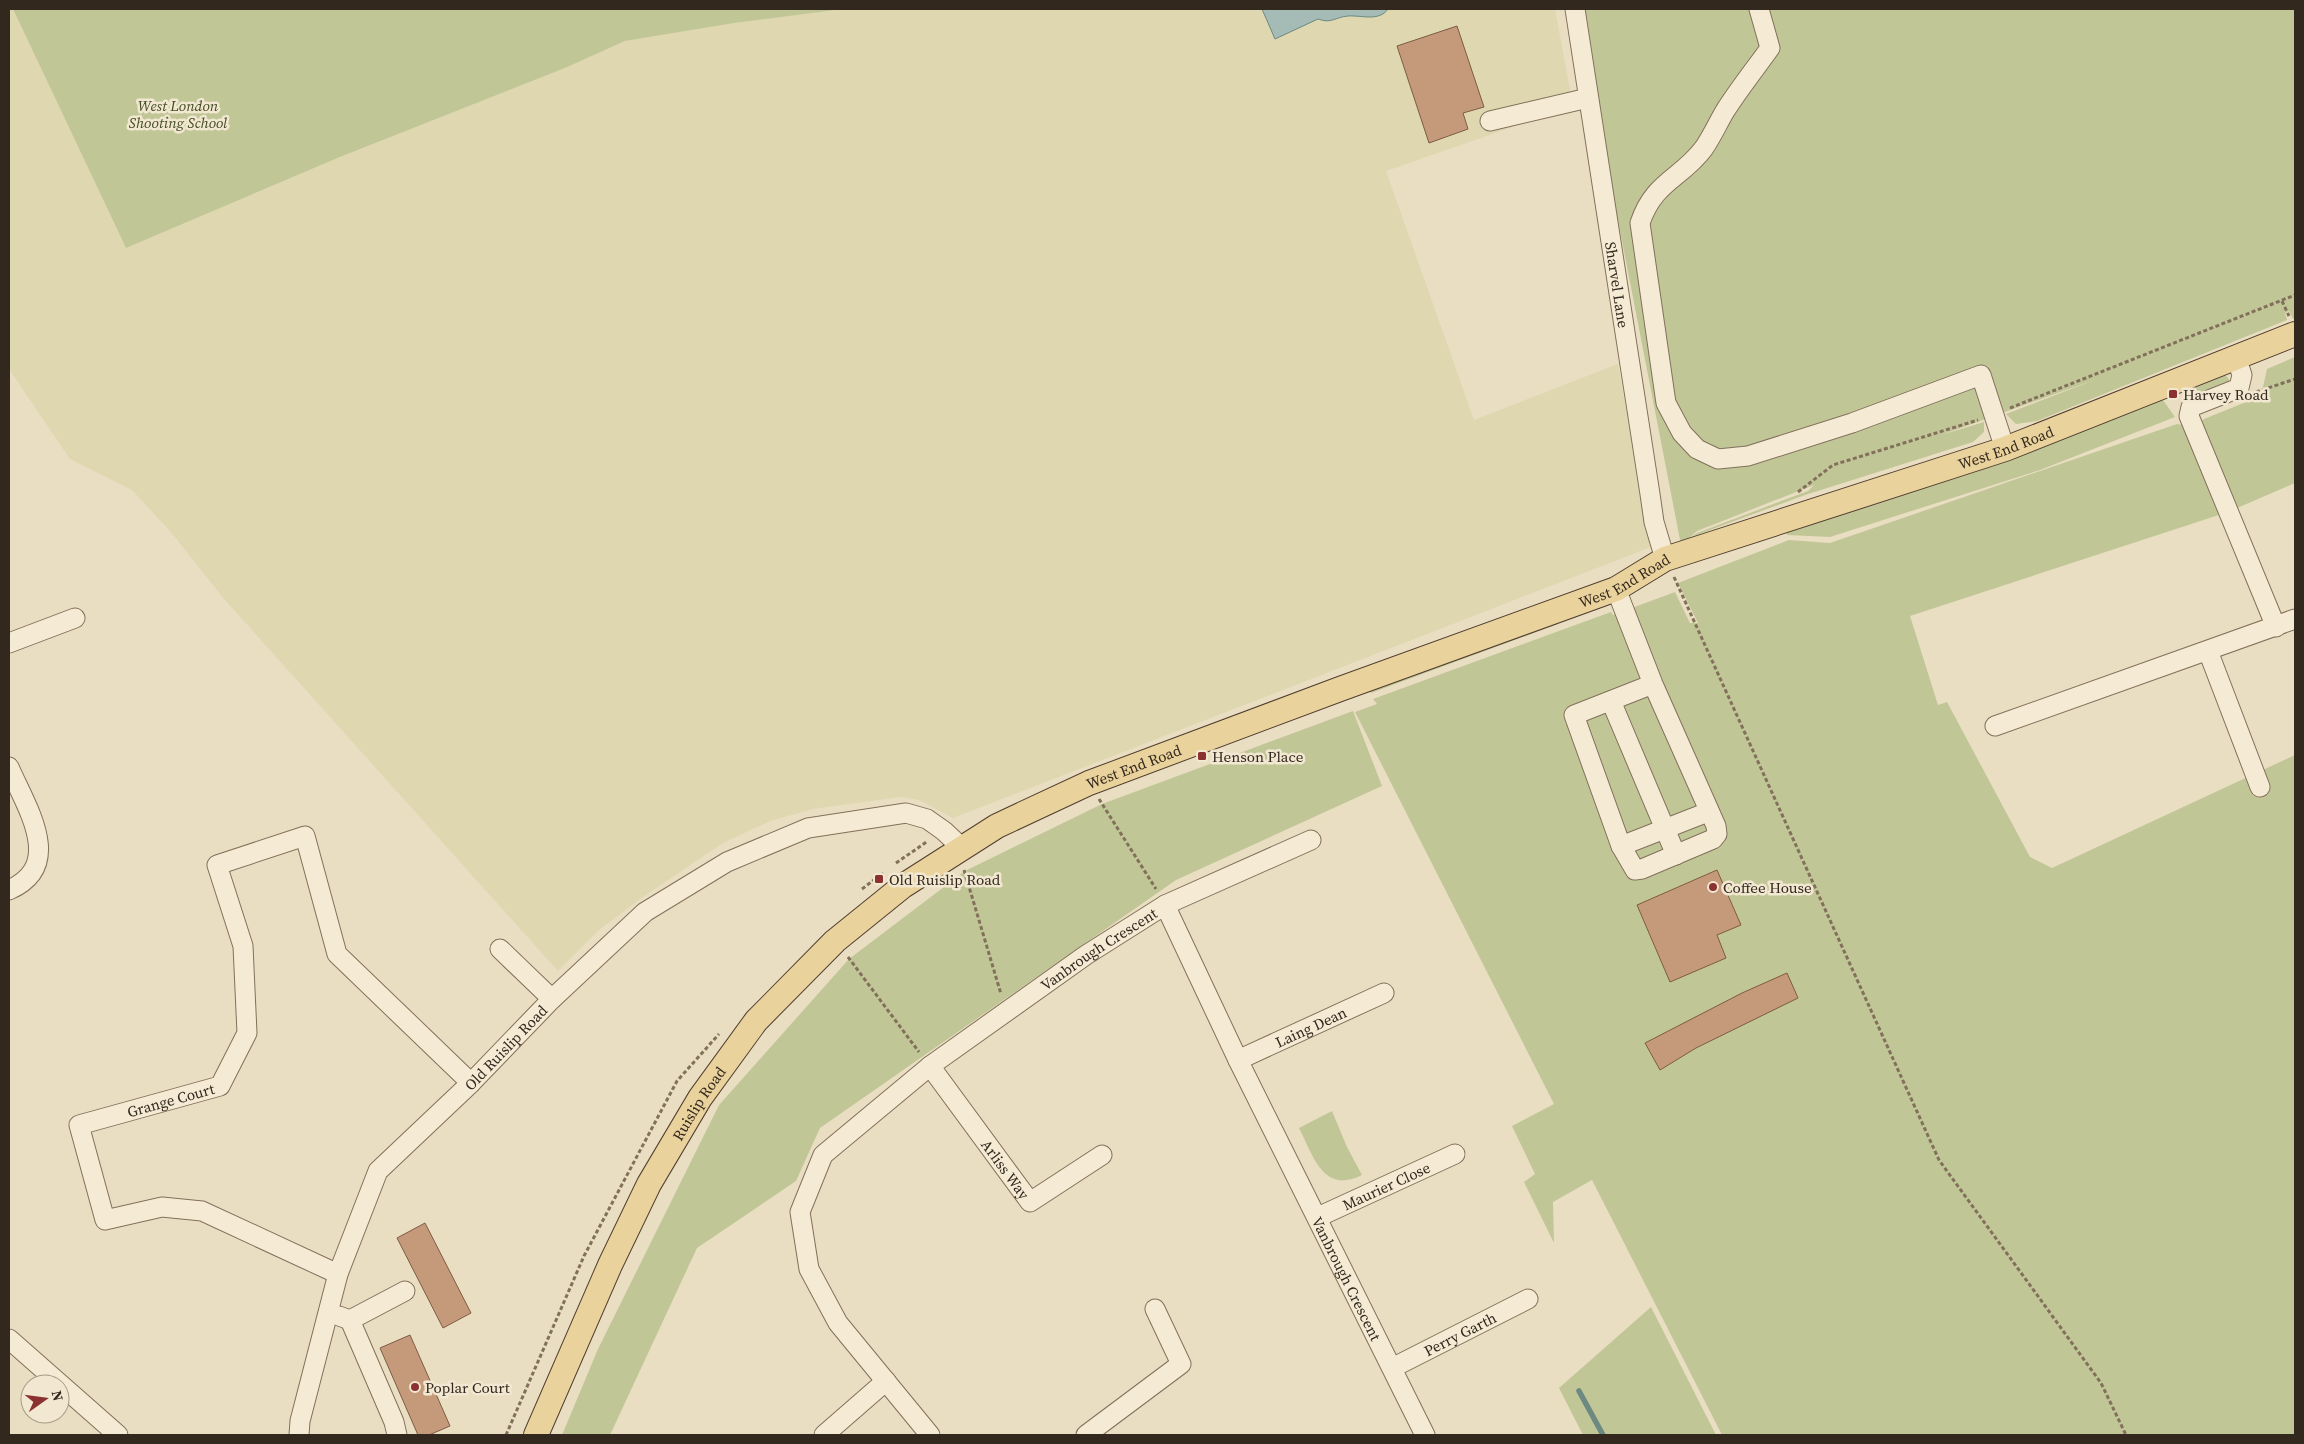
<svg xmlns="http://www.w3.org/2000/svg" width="2304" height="1444" font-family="'Source Serif 4',serif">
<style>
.farmland{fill:#ded7b0}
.green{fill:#c1c697}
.water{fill:#a4bcb5;stroke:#6c8982}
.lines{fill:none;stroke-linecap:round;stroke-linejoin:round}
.stream{stroke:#6c8982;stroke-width:5.5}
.building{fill:#c49a7b;stroke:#7e5b43}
.minor-casing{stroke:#82705b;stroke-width:21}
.major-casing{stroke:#503e2f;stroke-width:26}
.path{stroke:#82705b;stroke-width:3;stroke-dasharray:4 2.5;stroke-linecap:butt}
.minor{stroke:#f5ebd4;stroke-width:19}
.major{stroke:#ead29d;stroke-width:24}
.poi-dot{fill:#8b3131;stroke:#f2e8d1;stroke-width:2}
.labels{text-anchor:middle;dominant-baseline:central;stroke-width:5;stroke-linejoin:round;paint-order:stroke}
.park-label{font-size:15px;font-style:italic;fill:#434d26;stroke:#f2e8d1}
.street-label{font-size:15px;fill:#33281e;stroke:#f2e8d1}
.poi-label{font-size:15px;fill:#33281e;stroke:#f2e8d1;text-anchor:start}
</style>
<rect width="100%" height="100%" fill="#e9dec2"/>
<polygon class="farmland" points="9,9 13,9 126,248 340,157 565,68 625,41 734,23 843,9 1555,9 1573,106 1386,171 1474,420 1618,364 1651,547 953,818 919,800 900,797 813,809 770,821 723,843 640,899 599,930 558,971 225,600 170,531 132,490 70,459 9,369"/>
<g class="green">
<polygon points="13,9 843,9 734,23 625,41 565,68 340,157 126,248"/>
<polygon points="1577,9 2295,9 2295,318 2293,319 2289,311 2285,313 2287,320 2037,421 2016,424 2006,414 2097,379 1941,435 1984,422 1984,432 1973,442 1805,495 1691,537 1697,533 1808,491 1814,485 1697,531 1681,545"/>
<polygon points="2295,357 2295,483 2228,512 1910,616 1938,705 1947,702 2030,857 2052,868 2295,755 2295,1435 1722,1435 1592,1180 1553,1202 1554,1243 1524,1182 1535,1174 1512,1126 1554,1104 1355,712 1377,704 1373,699 1611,612 1613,615 1675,592 1690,623 1698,623 1678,583 1789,540 1830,543 2177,424 2195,427 2204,419 2261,396 2267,369"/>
<polygon points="2225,375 2229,379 2229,386 2196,399 2191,388"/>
<polygon points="2163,400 2175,417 2040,470 1830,537 1787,535 1786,531 2023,454"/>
<polygon points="1556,617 1558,624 1371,693 1369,686"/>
<polygon points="1353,711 1382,786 1176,880 820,1128 796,1181 697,1248 610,1435 562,1435 598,1349 719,1105 849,959 965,871 1102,804"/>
<path d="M1332 1111 1347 1147 1362 1175C1323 1195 1313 1155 1299 1128Z"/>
<polygon points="1651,1307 1716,1435 1583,1435 1559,1388"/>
</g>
<path class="water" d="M1262 9H1388C1379 22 1361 15 1348 16 1335 17 1332 24 1318 19L1275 39Z"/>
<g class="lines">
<polyline class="stream" points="1579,1391 1603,1435"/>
</g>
<g class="building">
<polygon points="1457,26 1484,107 1463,113 1468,129 1429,143 1397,46"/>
<polygon points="1717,870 1741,925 1717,935 1726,958 1670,982 1637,905"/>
<polygon points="1787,973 1798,998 1696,1048 1660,1070 1645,1043 1742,993"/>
<polygon points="425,1223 471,1313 443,1328 397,1238"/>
<polygon points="410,1335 450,1426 429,1435 418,1435 380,1348"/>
</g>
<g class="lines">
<g class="minor-casing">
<g id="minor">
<path id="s1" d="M1575 9 1650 494 1654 522 1665 559"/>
<path d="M1759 9 1770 48C1755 69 1739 89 1725 111 1718 123 1712 136 1704 148 1681 179 1654 181 1640 223L1666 403 1682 433 1697 449 1718 459 1748 456 1852 423 1981 375 2005 449"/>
<polyline points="1490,121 1588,98"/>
<polyline points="2236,357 2242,375 2239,388 2191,407 2189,416 2276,627"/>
<polyline points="1616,589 1653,684 1716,826 1717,834 1713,839 1642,869 1635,870 1621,846 1574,715 1653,684"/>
<polyline points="9,643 75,618"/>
<polyline points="2208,651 2260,787"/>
<polyline points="1611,701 1676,855"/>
<polyline points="1995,726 2295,619"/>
<path d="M9 767C26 807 66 865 9 890"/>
<polyline points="1621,846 1708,812"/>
<polyline points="1165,905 1311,840"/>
<polyline points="500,949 552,999"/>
<path id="s2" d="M1238 1060 1384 993"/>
<path id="s3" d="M930 1066 1030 1202 1102 1155"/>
<path id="s4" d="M1318 1217 1455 1154"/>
<path id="s5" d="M338 1274 202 1211 162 1207 105 1220 79 1125 220 1086 247 1033 243 946 217 865 305 836 337 954 471 1083"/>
<polyline points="339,1316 350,1320 405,1291"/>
<polyline points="350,1320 394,1422 397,1435"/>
<polyline points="9,1339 118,1435"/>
<path id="s6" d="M1392 1368 1528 1299"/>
<path id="s7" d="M299 1435 300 1421 338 1274 378 1171 471 1083 552 999 645 912 727 862 808 828 906 813 927 819 944 831 961 847"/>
<polyline points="824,1435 886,1381"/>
<path id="s8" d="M930 1435 838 1323 809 1269 800 1212 823 1155 930 1066 1086 955 1165 905 1238 1060 1425 1435"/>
<polyline points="1086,1435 1181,1364 1155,1309"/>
</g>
</g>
<g class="major-casing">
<g id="major">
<path id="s9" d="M536 1435 610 1265 649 1184 700 1098 756 1021 835 941 903 886 997 826 1089 783 1340 689 1616 589 1665 559 2005 449 2295 334"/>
</g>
</g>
<g class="path">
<polyline points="2282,301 2289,316"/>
<polyline points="2256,392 2295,379"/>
<polyline points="2010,408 2295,295"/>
<polyline points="1798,492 1833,465 1978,420"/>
<polyline points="1674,577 1939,1160 2101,1383 2126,1435"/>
<polyline points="1099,799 1156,889"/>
<polyline points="896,863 928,841"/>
<polyline points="964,870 1001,994"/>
<polyline points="862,889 883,873"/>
<polyline points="848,957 919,1052"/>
<polyline points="506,1435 584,1256 677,1081 719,1034"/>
</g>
<use href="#minor" class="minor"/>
<use href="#major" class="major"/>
</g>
<g class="poi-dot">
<rect x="2168" y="389" width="10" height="10" rx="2.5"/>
<rect x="1197" y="751" width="10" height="10" rx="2.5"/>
<rect x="874" y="874" width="10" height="10" rx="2.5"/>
<circle cx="1713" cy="887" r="5"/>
<circle cx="415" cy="1387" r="5"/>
</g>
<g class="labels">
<g class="park-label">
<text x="178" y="105">West London<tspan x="178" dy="17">Shooting School</tspan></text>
</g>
<g class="street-label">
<text stroke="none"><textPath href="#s1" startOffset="279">Sharvel Lane</textPath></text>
<text stroke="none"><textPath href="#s9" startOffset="1861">West End Road</textPath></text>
<text stroke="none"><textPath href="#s9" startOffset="1456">West End Road</textPath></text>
<text stroke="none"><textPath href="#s9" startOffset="931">West End Road</textPath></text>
<text stroke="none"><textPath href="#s8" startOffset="670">Vanbrough Crescent</textPath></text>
<text stroke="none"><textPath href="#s2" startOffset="80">Laing Dean</textPath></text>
<text stroke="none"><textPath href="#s7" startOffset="454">Old Ruislip Road</textPath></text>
<text stroke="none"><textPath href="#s5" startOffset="442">Grange Court</textPath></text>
<text stroke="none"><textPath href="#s9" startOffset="370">Ruislip Road</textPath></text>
<text stroke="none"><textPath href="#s3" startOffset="128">Arliss Way</textPath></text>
<text stroke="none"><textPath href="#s4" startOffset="75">Maurier Close</textPath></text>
<text stroke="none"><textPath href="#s8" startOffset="1165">Vanbrough Crescent</textPath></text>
<text stroke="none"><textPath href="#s6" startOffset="76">Perry Garth</textPath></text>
</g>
<g class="poi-label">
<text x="2183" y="394">Harvey Road</text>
<text x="1212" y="756">Henson Place</text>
<text x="889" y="879">Old Ruislip Road</text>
<text x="1723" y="887">Coffee House</text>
<text x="425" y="1387">Poplar Court</text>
</g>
</g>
<rect width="2304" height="1444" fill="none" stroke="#33281e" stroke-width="20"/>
<g transform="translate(45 1399) rotate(76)"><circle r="24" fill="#f2e8d1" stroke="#a69b89"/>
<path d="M0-4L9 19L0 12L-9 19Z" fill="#8b3131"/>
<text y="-8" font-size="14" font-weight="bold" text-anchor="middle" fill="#33281e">N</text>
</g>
</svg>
